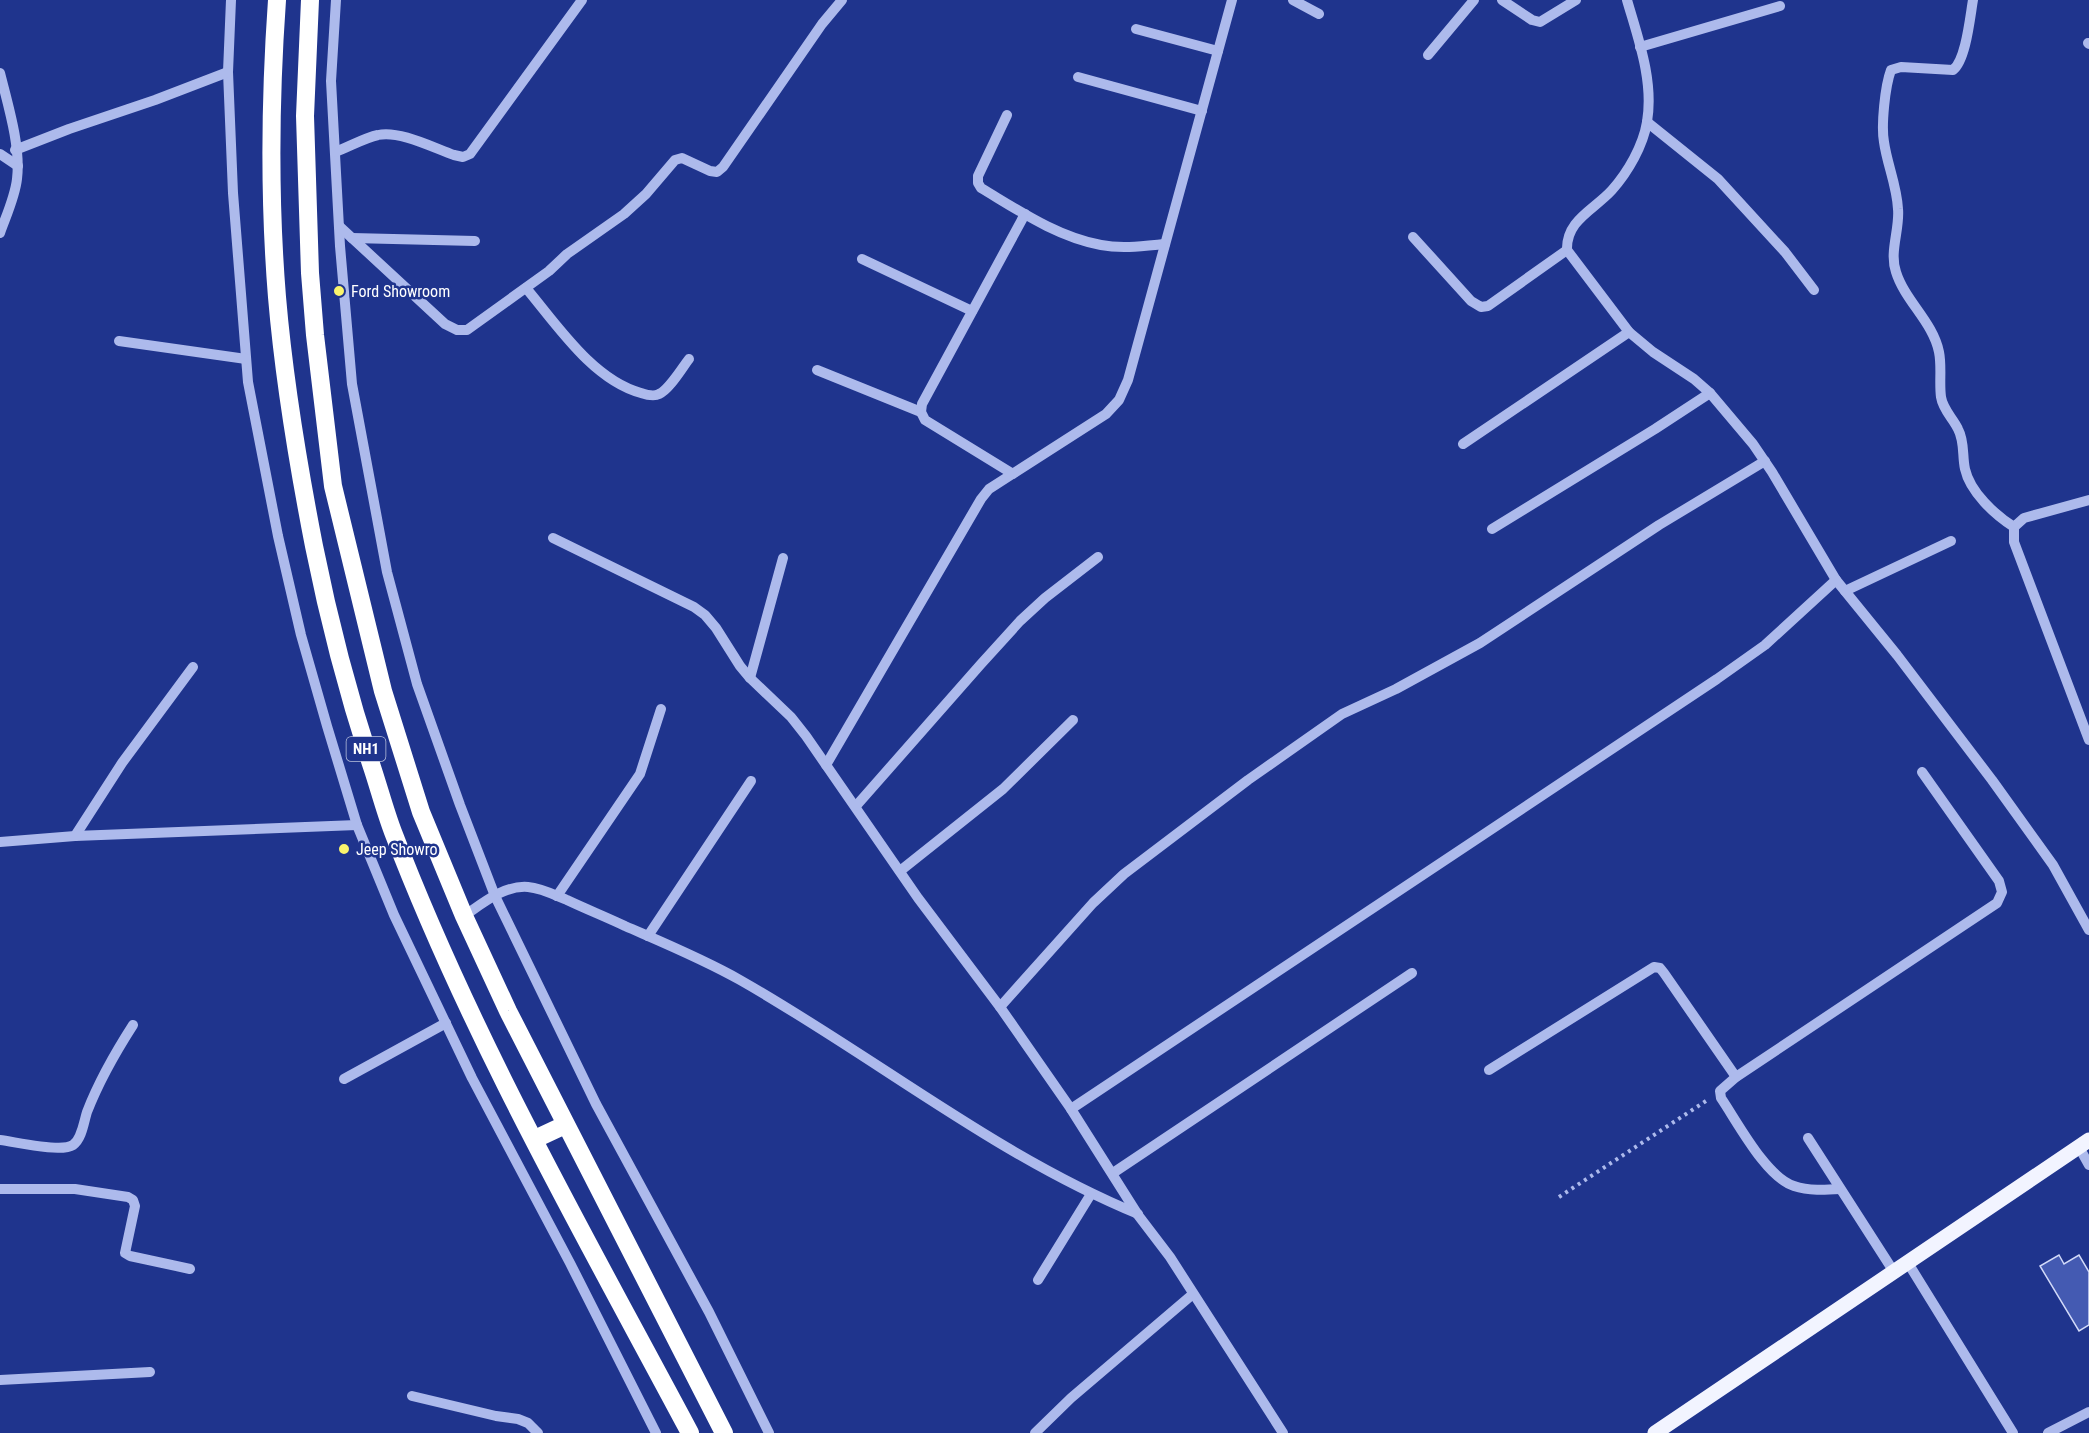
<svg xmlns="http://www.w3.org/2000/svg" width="2089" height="1433" font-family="'Roboto Condensed',sans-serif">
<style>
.building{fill:#445ab2;stroke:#d2daf9;stroke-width:1.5}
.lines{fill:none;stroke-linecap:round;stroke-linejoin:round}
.path{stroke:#adbaec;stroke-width:4;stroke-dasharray:3 4.5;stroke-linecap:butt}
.minor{stroke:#adbaec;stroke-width:10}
.major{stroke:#f2f4ff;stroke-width:15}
.highway{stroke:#fff;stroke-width:18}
.poi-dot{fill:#faf46d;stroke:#1f348d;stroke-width:2}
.labels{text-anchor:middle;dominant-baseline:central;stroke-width:5;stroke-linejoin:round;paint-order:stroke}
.shield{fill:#1f348d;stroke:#bcc2dd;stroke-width:1.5}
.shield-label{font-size:15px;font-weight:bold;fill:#fff}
.poi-label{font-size:16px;fill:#fff;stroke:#1f348d;text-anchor:start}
</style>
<rect width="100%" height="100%" fill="#1f348d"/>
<polygon class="building" points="2059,1255 2064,1264 2079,1255 2089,1272 2089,1325 2079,1331 2040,1266"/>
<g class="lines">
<polyline class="path" points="1559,1197 1709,1099"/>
<g class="minor">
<polyline points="231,0 228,72 233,193 248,382 278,536 301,635 327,726 357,825 394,915 472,1078 570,1263 656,1433"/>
<polyline points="336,0 331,81 340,246 352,384 387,572 417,684 460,805 495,896 596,1104 709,1312 769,1433"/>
<polyline points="1293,0 1319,14"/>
<polyline points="1502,0 1532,20 1540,22 1576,0"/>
<path d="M1627 0C1638 38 1654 81 1647 122 1643 146 1628 172 1612 190 1594 210 1566 220 1567 250L1629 332 1653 352 1694 379 1710 393 1753 444 1772 472 1836 580 1897 655 1992 780 2053 865 2089 930"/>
<path d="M1973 0C1970 17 1966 60 1953 70L1901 67 1891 70C1885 86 1881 126 1884 142 1887 164 1897 186 1898 209 1900 229 1889 252 1896 272 1905 301 1933 322 1939 352 1942 367 1939 382 1941 397 1943 410 1953 418 1958 429 1965 442 1962 456 1965 469 1970 492 1995 515 2014 527"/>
<polyline points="1136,29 1218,51"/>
<polyline points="2088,43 2089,44"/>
<polyline points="1640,47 1780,6"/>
<polyline points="1428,55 1474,0"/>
<path d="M0 73C8 105 21 147 17 179 15 197 6 216 0 233"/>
<polyline points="1078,77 1202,111"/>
<path d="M1007 115 978 176V183L981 188C1018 210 1057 237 1101 245 1122 249 1144 246 1165 244"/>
<polyline points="1647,122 1718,179 1785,252 1814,290"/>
<polyline points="15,150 69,129 155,100 228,72"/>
<path d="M335 152C349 147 364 138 378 135 399 130 434 148 454 155L463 157 470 154 582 0"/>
<polyline points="0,154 18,166"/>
<polyline points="339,226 445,324 457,330 467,330 549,271 567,254 624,214 646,194 675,160 682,158 710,171 717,172 723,167 822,24 842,0"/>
<polyline points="1413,237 1471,301 1481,307 1488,306 1567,250"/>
<polyline points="352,238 475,241"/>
<polyline points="862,259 972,311"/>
<path d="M526 288C557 325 593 380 641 393 647 395 654 397 659 394 669 390 682 368 689 359"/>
<polyline points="119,341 246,359"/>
<polyline points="817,370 921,412"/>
<polyline points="1463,444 1629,332"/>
<polyline points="1013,474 925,420 921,412 922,404 1025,214"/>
<polyline points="2089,500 2024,518 2014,527 2014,542 2089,740"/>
<polyline points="1492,529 1655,429 1710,393"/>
<polyline points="553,538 694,607 705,615 716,628 740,666 750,678 791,717 806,736 918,898 1000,1007 1071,1109 1138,1215 1170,1257 1283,1433"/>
<polyline points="1845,591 1951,541"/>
<polyline points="750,678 783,558"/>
<polyline points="826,765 981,499 989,489 1106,414 1119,400 1128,380 1232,0"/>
<polyline points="856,806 981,664 1020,621 1045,598 1098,557"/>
<polyline points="75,836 122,763 193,667"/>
<polyline points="0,842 75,836 357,825"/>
<polyline points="900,871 1003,789 1073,720"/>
<polyline points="557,896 640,774 661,709"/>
<path d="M464 916C483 903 504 885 528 887 541 888 555 895 567 900 586 909 606 917 625 926 664 943 703 959 740 980 874 1056 995 1155 1138 1214"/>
<polyline points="648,936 751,781"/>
<polyline points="1000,1007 1093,903 1124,874 1248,780 1342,714 1396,689 1480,643 1659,525 1765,461"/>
<polyline points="1489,1070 1654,967 1660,968 1664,973 1736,1077"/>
<polyline points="344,1079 446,1023"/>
<polyline points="1071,1109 1717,679 1765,645 1836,580"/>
<polyline points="1808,1138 1894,1272"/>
<path d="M0 1140C16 1142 61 1153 73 1145 82 1139 84 1121 87 1112 99 1081 115 1053 133 1025"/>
<polyline points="2079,1147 2089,1165"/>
<polyline points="1113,1173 1412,973"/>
<polyline points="0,1189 75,1189 128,1197 133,1200 135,1206 125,1253 130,1256 190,1269"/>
<path d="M1840 1189C1825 1190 1809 1191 1794 1186 1766 1177 1738 1123 1721 1098L1720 1091 1736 1077 1997 903 2002 892 1999 881 1922 772"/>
<polyline points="1908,1263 2013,1433"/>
<polyline points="1038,1280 1091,1194"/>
<polyline points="0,1380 150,1372"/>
<polyline points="412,1396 496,1416 518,1419 528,1423 538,1433"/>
<polyline points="1035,1433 1071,1398 1193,1294"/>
<polyline points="2048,1433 2089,1412"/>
</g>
<polyline class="major" points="1655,1433 2089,1140"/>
<g class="highway">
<path d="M277 0C270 99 269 198 277 297 284 380 298 464 314 546 329 621 348 694 372 767 379 788 385 811 393 832 473 1041 585 1236 690 1433"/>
<polyline points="310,0 305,116 310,273 315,335 333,486 383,691 421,812 464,916 508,1011 724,1433"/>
<polyline points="535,1139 565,1125"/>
</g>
</g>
<g class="poi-dot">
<circle cx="339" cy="291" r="6"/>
<circle cx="344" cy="849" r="6"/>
</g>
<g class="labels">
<rect class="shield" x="346.5" y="737" width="39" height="24" rx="4.5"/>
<g class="shield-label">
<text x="366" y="749">NH1</text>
</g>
<g class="poi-label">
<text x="351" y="291">Ford Showroom</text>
<text x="356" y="849">Jeep Showro</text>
</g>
</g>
</svg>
